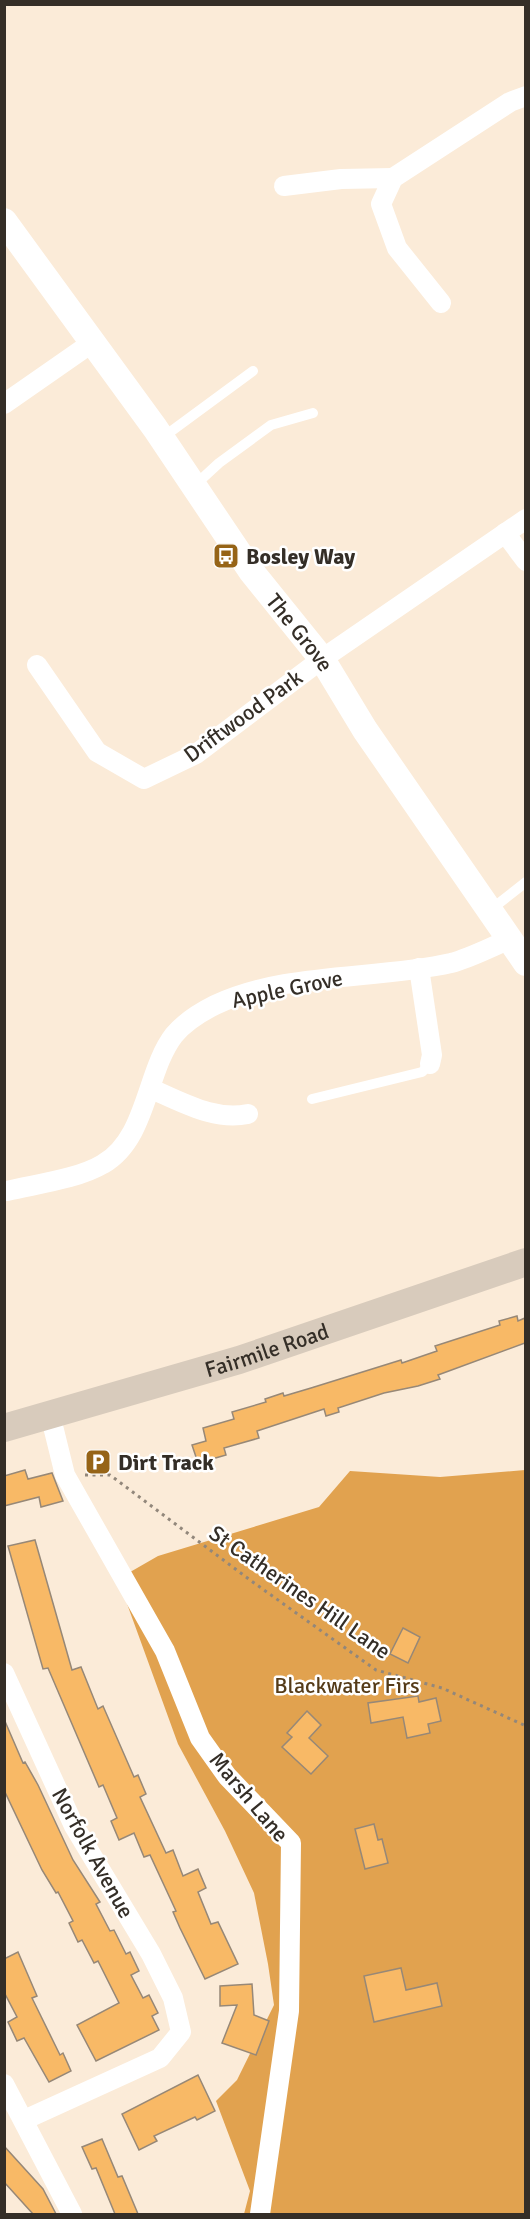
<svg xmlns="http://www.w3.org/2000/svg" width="530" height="2219" font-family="Signika,sans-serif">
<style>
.forest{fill:#e1a24f}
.building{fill:#f8b966;stroke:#978877;stroke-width:1.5}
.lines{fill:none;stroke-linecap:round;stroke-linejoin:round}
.path{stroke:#92877b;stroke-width:3;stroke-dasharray:3 4.5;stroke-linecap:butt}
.service{stroke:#fff;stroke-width:10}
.minor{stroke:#fff;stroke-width:20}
.tertiary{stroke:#fff;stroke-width:26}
.secondary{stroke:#d8cbbc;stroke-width:28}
.labels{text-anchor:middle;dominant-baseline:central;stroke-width:5;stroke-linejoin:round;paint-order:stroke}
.poi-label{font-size:22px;font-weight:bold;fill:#342e27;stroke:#fff;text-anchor:start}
.street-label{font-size:22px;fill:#342e27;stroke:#fff}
.park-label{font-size:22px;fill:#553b18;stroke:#fff}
</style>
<rect width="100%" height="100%" fill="#fbebd8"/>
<polygon class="forest" points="525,1470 525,2214 244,2214 250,2191 216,2101 237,2080 274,2005 268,1964 254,1893 225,1831 178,1744 118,1579 158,1556 319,1507 350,1471 440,1477"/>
<g class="building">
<polygon points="517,1316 518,1321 525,1318 525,1343 438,1375 440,1379 418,1386 384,1393 338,1408 339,1412 326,1416 324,1409 257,1431 259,1438 224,1448 226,1455 198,1463 192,1445 206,1441 203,1428 234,1419 232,1412 266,1402 265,1399 283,1393 284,1396 311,1388 401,1360 402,1363 437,1351 435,1346 500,1325 499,1321"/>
<polygon points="25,1470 28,1479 52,1473 63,1501 41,1507 39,1497 4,1506 4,1476"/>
<polygon points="35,1540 72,1670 81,1667 98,1709 103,1706 134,1777 138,1775 146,1794 140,1797 166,1853 173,1850 183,1876 198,1869 206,1888 198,1892 211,1924 218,1922 238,1964 205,1979 180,1928 173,1912 176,1911 150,1855 144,1857 134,1833 119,1840 111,1821 117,1818 103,1785 99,1787 48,1668 43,1669 8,1546"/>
<polygon points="403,1628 420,1637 408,1663 390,1654"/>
<polygon points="418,1696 419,1702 436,1698 441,1721 428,1724 430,1733 407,1738 403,1717 371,1723 368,1703"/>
<polygon points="307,1711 321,1725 309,1738 328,1756 311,1774 282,1747 292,1737 287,1733"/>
<polygon points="4,1719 23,1763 25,1762 38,1785 73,1860 100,1902 96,1904 110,1931 114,1930 126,1954 130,1952 139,1971 131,1975 143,1998 149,1995 158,2013 152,2016 159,2030 96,2061 77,2025 119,2003 98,1961 94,1963 82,1940 78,1942 69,1923 73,1921 58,1892 56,1893 42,1870 4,1790"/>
<polygon points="374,1824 378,1840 382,1839 388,1863 365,1869 355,1829"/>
<polygon points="18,1952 37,1996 32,1998 60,2055 63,2053 71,2071 49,2082 24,2038 17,2041 8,2022 17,2017 4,1992 4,1959"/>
<polygon points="401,1968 406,1990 437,1983 442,2006 374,2022 364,1976"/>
<polygon points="252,1984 254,2015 269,2021 256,2055 222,2043 237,2005 220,2006 220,1986"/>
<polygon points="198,2075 215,2111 197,2120 195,2117 154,2136 157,2141 139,2150 122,2114"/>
<polygon points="102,2139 118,2177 122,2176 138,2214 115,2214 96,2168 92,2169 82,2147"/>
<polygon points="4,2146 43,2189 56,2214 33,2214 4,2182"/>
</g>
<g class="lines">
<polyline class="path" points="85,1475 110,1475 250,1580 376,1670 442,1688 526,1726"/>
<g class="service">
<polyline points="162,438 253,371"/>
<polyline points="194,486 219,463 271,425 313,413"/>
<polyline points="489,911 526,882"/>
<polyline points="312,1099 422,1072 430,1064"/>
</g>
<g class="minor">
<polyline points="284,186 341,179 393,178"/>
<polyline points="441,303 397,248 381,204 393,178 510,102 526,96"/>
<polyline points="4,404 93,342"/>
<polyline points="505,533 526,561"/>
<polyline points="37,665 97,752 144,779 196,754 322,659 526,519"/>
<polyline points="419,968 432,1055 430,1064"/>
<path d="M151 1089C183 1102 213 1121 248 1114"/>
<path d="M7 1191C36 1184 78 1179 103 1164 147 1139 146 1071 174 1035 184 1023 201 1012 215 1005 284 972 376 980 451 963 470 958 491 947 510 939"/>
<polyline points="50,1414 65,1475 165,1651 200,1738 227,1776 291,1843 289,2011 260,2214"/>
<polyline points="4,1673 74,1826 151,1954 173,1998 181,2032 160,2058 24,2120"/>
<polyline points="4,2084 72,2214"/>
</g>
<path class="tertiary" id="s1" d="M4 221 155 428 251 571 322 659 365 730 526 963"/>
<path class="secondary" id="s2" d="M4 1428 239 1360 526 1262"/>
</g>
<defs>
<g id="bus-square" transform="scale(1.35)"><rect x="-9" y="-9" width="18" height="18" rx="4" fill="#966417" stroke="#fff"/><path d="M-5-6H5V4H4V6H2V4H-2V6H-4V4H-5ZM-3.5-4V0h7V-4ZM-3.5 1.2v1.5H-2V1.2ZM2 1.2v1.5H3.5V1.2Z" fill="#fff"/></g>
<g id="parking-square" transform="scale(1.35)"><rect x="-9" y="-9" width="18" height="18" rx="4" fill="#966417" stroke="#fff"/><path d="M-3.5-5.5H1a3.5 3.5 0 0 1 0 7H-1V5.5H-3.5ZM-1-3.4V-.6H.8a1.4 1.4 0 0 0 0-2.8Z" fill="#fff"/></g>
</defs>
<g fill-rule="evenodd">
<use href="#bus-square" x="226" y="556"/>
<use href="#parking-square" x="98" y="1462"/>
</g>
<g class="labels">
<g class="poi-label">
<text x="246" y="556">Bosley Way</text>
<text x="118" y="1462">Dirt Track</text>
</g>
<g class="street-label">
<text stroke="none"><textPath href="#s1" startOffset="507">The Grove</textPath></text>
<text transform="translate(243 716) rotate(-36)">Driftwood Park</text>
<text transform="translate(287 989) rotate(-12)">Apple Grove</text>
<text stroke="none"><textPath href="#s2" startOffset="274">Fairmile Road</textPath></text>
<text transform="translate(300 1592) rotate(35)">St Catherines Hill Lane</text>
<text transform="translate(249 1797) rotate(50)">Marsh Lane</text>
<text transform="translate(93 1853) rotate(61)">Norfolk Avenue</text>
</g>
<g class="park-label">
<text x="347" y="1685">Blackwater Firs</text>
</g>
</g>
<rect width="530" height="2219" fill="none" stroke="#342e27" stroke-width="12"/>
</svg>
